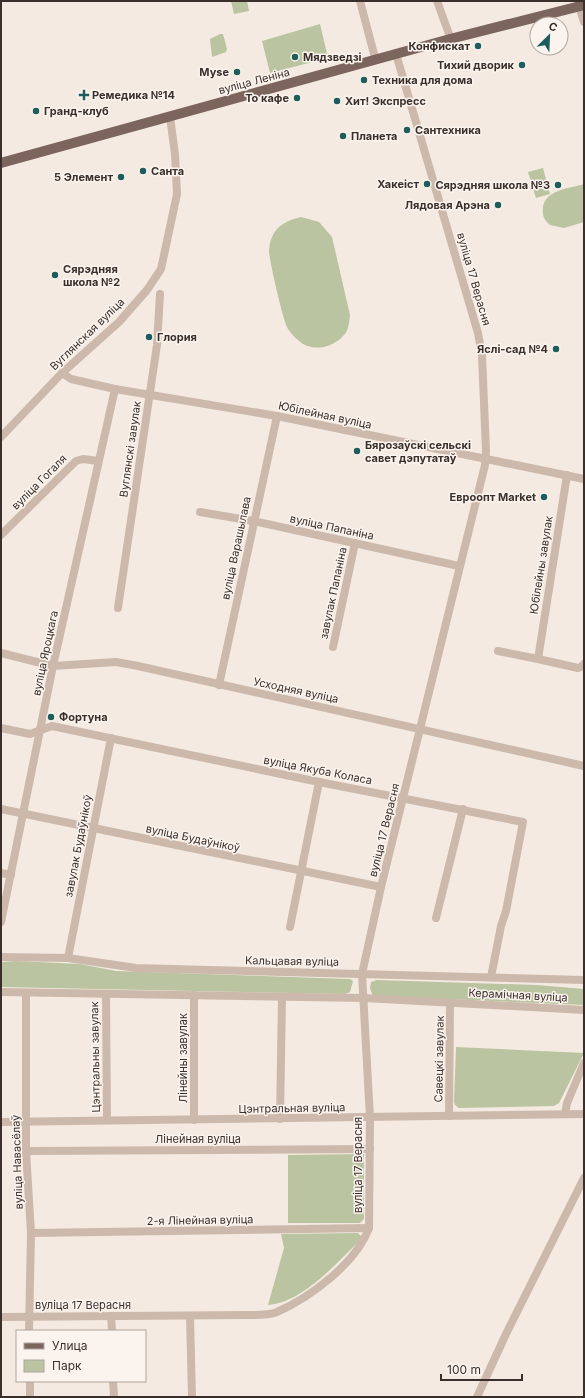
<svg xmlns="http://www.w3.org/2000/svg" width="585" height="1398" font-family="Inter,sans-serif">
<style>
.green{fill:#bac4a0}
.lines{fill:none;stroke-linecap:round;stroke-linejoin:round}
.minor{stroke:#cdb9ac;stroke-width:8}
.major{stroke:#7c655c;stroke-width:10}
.poi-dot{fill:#1f5d5d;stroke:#fbf4ee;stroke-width:1.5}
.labels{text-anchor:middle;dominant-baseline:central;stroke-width:3;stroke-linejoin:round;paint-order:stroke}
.poi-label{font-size:11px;font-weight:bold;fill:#3b2f2b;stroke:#fbf4ee;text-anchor:start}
.street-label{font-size:11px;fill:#3b2f2b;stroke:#fbf4ee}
</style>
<rect width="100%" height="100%" fill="#f4eae1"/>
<g class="green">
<polygon points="231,1 247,1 249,11 234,14"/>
<polygon points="320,24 328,58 270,73 262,41"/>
<polygon points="220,34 223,34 227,49 226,52 212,57 210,39"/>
<polygon points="543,168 550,194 536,198 528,172"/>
<path d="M584 184V222L564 228 550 225C544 220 542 215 543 208 544 190 571 188 584 184Z"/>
<path d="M301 217 319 222 332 237 350 315C349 322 349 330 344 335 333 348 311 353 298 340 294 337 290 332 288 329 283 321 270 263 269 252 269 248 270 241 272 237 277 225 288 220 301 217Z"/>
<polygon points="17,961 80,964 116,971 350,979 353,981 350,992 345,994 1,987 1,962"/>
<polygon points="377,980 537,985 584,989 584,1005 373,996 370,988 371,982"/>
<polygon points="456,1047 584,1053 559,1103 554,1106 459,1108 455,1105 454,1102"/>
<polygon points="364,1154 364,1219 360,1223 288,1223 288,1155"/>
<path d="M358 1233 361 1236 360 1240C338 1262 302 1303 268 1305L284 1248 281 1234Z"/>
</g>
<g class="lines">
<g class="minor">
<polyline points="360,1 374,54"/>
<polyline points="437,1 449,34"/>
<polyline points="579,6 584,22"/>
<polyline points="62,373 71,379 115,389 277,416 584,479"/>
<polyline points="1,437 62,373 119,322 147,290 161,269 177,194 175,154 170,117"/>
<polyline points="200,512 253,521 459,566"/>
<polyline points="1,535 76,461 83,459 98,461"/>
<polyline points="118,608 157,345 160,294"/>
<polyline points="333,647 355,543"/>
<polyline points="498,651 538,659 567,475"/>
<polyline points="1,653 53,666 116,662 138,666 584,766"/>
<polyline points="538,659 578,668 581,667 584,664"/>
<polyline points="219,685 277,416"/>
<polyline points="1,728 30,734 52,726 319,782 523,822 506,911 501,926 491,977"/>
<polyline points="1,809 381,887"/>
<polyline points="1,873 11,875"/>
<polyline points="436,918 463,809"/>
<polyline points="1,922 53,666 115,389"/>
<polyline points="290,927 319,782"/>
<polyline points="1,957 68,958 136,968 584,980"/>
<polyline points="68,958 111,738"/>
<polyline points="1,992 364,998 584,1010"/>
<polyline points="26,993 26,1151 31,1233 29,1331"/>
<polyline points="106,994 107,1120"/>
<polyline points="194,995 194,1120"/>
<polyline points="565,1114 567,1103 584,1063"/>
<polyline points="449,1116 450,1003"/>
<polyline points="280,1119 282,997"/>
<polyline points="1,1122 584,1114"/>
<polyline points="26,1151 370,1149"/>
<polyline points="31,1233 369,1228"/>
<polyline points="111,1316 112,1331"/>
<polyline points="190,1316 192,1397"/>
<path d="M1 1317 244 1315C254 1315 267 1316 277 1312 311 1297 356 1263 369 1228L370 1118 362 974 381 887 485 465 486 451 482 355 478 333 396 54"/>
<polyline points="30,1381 30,1397"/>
<polyline points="113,1381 114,1397"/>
<polyline points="477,1397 506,1334 584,1178"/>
</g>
<polyline class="major" points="1,163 450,39 584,5"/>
</g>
<g class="poi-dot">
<circle cx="478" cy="46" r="4"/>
<circle cx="295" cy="57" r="4"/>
<circle cx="522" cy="65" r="4"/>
<circle cx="237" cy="72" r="4"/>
<circle cx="364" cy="80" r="4"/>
<path d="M82 89h4v4h4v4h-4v4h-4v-4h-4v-4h4z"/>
<circle cx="297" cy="98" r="4"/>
<circle cx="337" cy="101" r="4"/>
<circle cx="36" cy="111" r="4"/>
<circle cx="407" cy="130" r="4"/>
<circle cx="343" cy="136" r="4"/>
<circle cx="143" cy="171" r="4"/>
<circle cx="121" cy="177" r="4"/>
<circle cx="427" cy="184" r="4"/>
<circle cx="558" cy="185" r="4"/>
<circle cx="498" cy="205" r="4"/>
<circle cx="55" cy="275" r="4"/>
<circle cx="149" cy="337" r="4"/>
<circle cx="556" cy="349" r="4"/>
<circle cx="357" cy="451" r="4"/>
<circle cx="544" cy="497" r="4"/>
<circle cx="51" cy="717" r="4"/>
</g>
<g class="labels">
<g class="poi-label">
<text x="470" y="46" text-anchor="end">Конфискат</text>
<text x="303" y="57">Мядзведзі</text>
<text x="514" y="65" text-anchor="end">Тихий дворик</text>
<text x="229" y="72" text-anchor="end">Myse</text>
<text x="372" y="80">Техника для дома</text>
<text x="92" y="95">Ремедика №14</text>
<text x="289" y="98" text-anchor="end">То кафе</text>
<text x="345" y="101">Хит! Экспресс</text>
<text x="44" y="111">Гранд-клуб</text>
<text x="415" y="130">Сантехника</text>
<text x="351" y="136">Планета</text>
<text x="151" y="171">Санта</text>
<text x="113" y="177" text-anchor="end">5 Элемент</text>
<text x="419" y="184" text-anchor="end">Хакеіст</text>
<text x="550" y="185" text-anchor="end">Сярэдняя школа №3</text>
<text x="490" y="205" text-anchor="end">Лядовая Арэна</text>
<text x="63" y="269">Сярэдняя<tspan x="63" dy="13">школа №2</tspan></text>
<text x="157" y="337">Глория</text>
<text x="548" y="349" text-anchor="end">Яслі-сад №4</text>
<text x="365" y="445">Бярозаўскі сельскі<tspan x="365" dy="13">савет дэпутатаў</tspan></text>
<text x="536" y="497" text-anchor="end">Евроопт Market</text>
<text x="59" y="717">Фортуна</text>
</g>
<g class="street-label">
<text transform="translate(254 81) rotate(-15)">вуліца Леніна</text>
<text transform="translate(474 279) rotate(74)">вуліца 17 Верасня</text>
<text transform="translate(87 334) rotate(-44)">Вуглянская вуліца</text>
<text transform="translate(325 415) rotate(12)">Юбілейная вуліца</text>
<text transform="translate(130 449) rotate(-82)">Вуглянскі завулак</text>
<text transform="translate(39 482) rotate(-45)">вуліца Гогаля</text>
<text transform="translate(332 527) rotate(12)">вуліца Папаніна</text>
<text transform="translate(236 548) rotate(-78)">вуліца Варашылава</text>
<text transform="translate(541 565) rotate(-81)">Юбілейны завулак</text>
<text transform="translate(333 593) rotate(-78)">завулак Папаніна</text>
<text transform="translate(45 653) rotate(-78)">вуліца Яроцкага</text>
<text transform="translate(296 690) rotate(12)">Усходняя вуліца</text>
<text transform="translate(318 770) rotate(11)">вуліца Якуба Коласа</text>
<text transform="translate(384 830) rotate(-76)">вуліца 17 Верасня</text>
<text transform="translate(193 838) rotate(12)">вуліца Будаўнікоў</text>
<text transform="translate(78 846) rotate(-79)">завулак Будаўнікоў</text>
<text transform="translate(292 961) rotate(1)">Кальцавая вуліца</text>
<text transform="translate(518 995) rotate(3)">Керамічная вуліца</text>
<text transform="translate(95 1057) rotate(-91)">Цэнтральны завулак</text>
<text transform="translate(183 1058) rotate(-90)">Лінейны завулак</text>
<text transform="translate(439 1059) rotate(-89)">Савецкі завулак</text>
<text transform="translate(292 1108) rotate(-1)">Цэнтральная вуліца</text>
<text x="198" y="1139">Лінейная вуліца</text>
<text transform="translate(17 1162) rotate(-92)">вуліца Навасёлаў</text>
<text transform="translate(358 1165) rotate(-90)">вуліца 17 Верасня</text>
<text transform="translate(200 1220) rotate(-1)">2-я Лінейная вуліца</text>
<text x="83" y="1305">вуліца 17 Верасня</text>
</g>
</g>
<rect width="585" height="1398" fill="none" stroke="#3b2f2b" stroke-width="4"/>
<rect x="16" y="1330" width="130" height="52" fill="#fbf4ee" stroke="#aea5a0"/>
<rect x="24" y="1343" width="20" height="6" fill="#7c655c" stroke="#aea5a0"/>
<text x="52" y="1350" font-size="12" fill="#3b2f2b">Улица</text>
<rect x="24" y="1360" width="20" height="12" fill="#bac4a0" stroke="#aea5a0"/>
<text x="52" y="1370" font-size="12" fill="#3b2f2b">Парк</text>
<g transform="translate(549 36) rotate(24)"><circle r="19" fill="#fbf4ee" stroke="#aea5a0"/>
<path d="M0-3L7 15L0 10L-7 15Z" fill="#1f5d5d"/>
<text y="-6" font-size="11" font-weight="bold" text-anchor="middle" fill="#3b2f2b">С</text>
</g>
<path d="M441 1374v6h81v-6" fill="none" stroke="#3b2f2b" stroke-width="2"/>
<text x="447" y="1374" font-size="12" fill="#3b2f2b" stroke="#fbf4ee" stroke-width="3" paint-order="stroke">100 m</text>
</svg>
